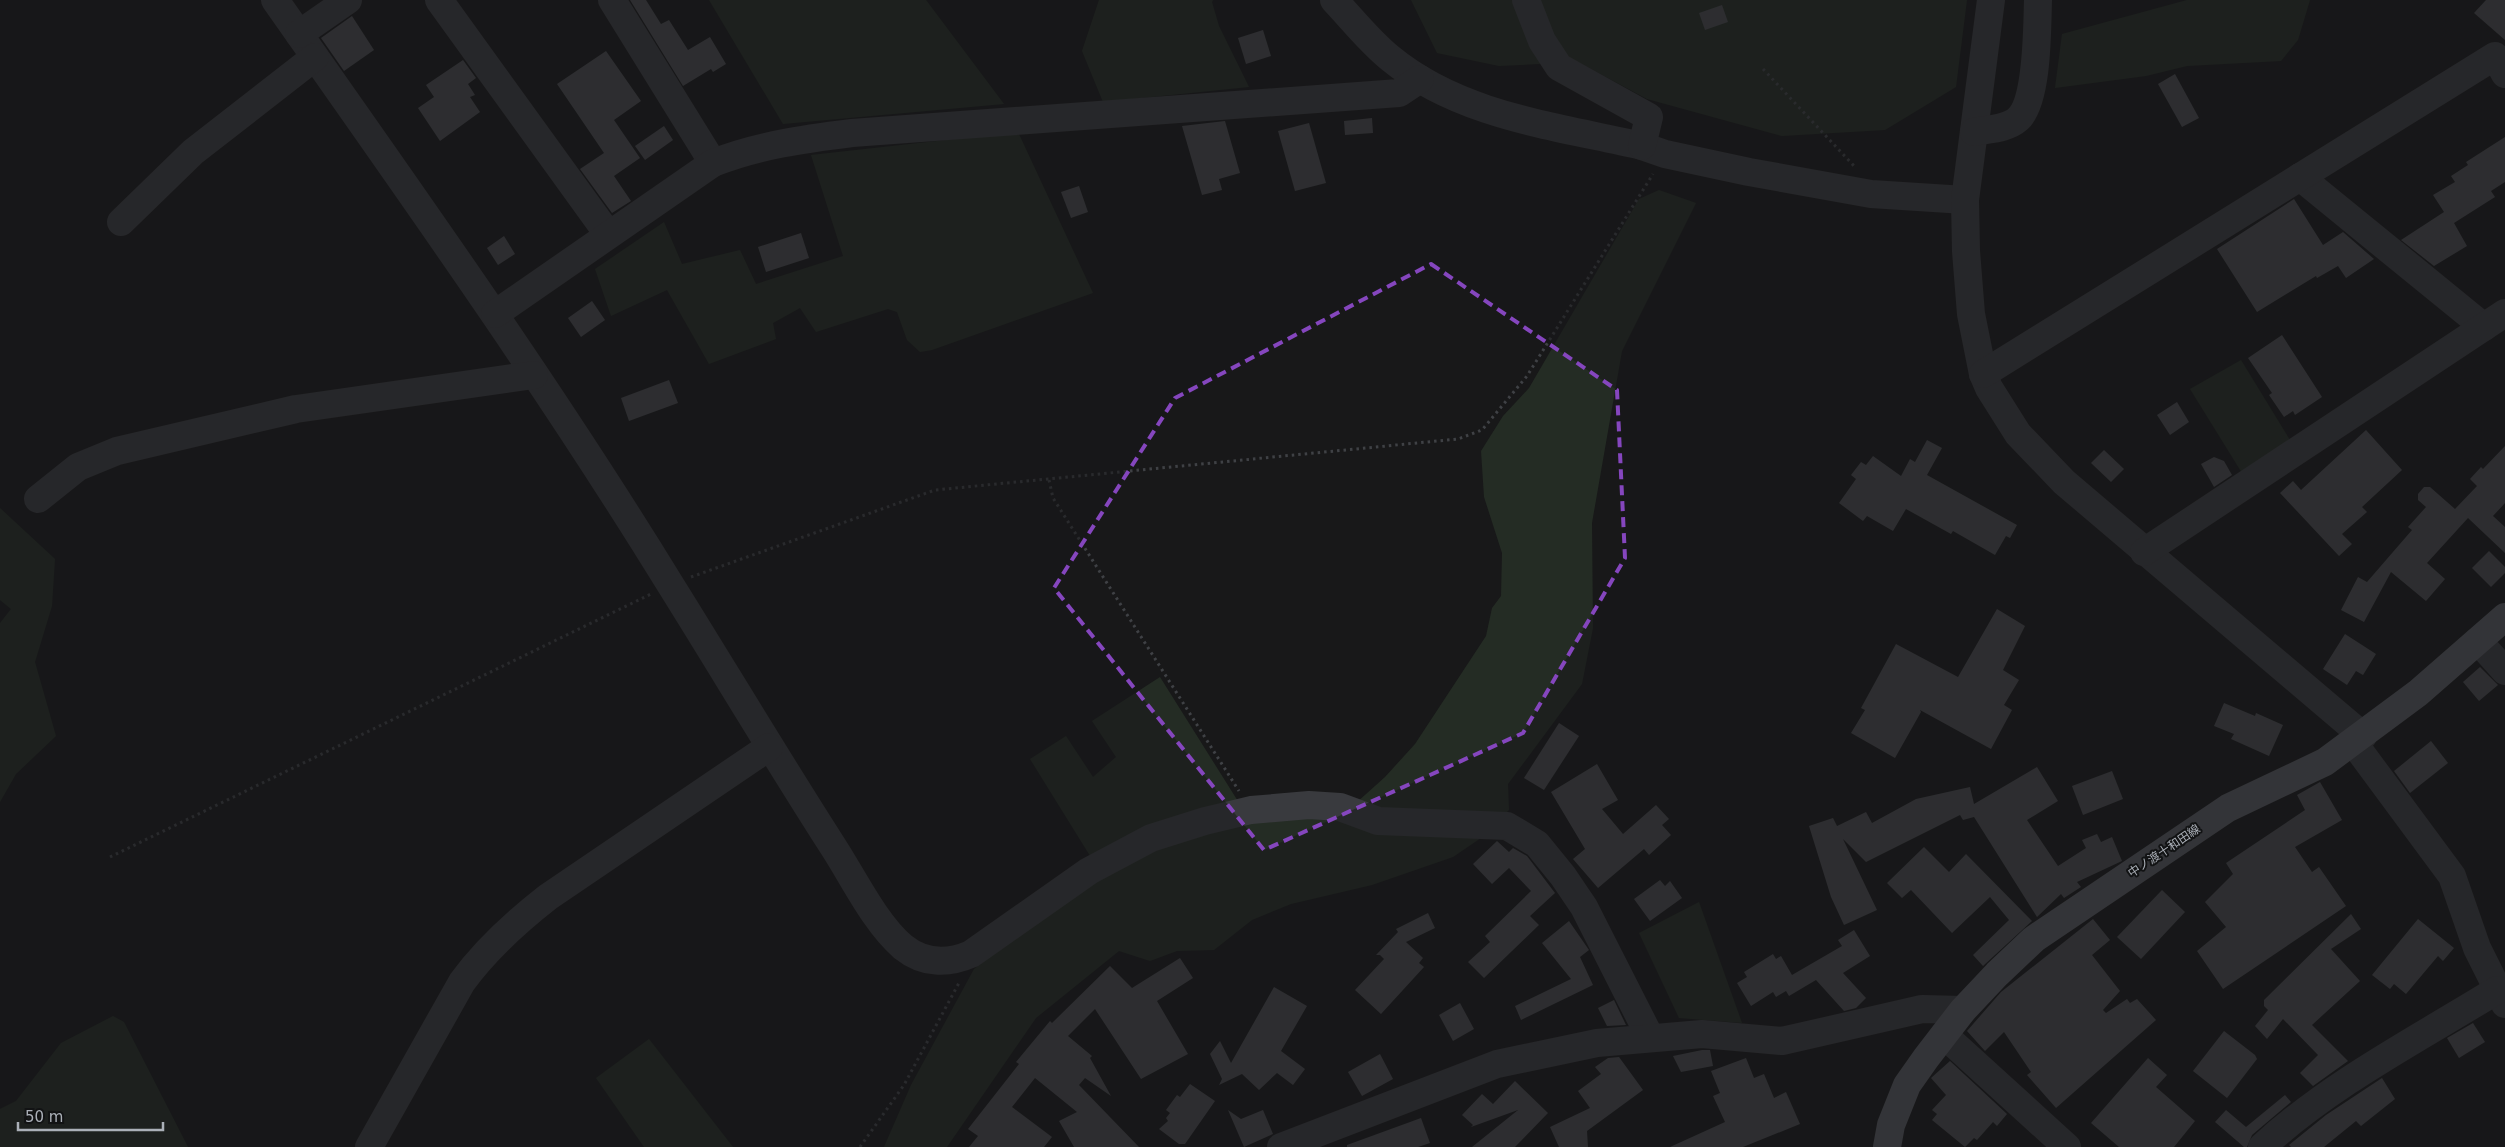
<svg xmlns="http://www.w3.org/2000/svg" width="2505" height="1147" font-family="'DejaVu Sans','Noto Sans JP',sans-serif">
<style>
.green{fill:#242c24}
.building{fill:#47484c}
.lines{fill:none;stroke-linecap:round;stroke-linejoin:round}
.path{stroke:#3f4145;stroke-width:3;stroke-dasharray:2.5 4;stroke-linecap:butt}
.minor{stroke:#393a3e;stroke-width:28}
.major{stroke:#55575d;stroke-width:28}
.marked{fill:none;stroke:#8546be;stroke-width:4;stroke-dasharray:10 6;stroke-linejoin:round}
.labels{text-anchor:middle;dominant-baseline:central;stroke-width:4;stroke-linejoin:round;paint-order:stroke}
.street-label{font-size:12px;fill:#abb0b8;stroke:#121314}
</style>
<rect width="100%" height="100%" fill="#181819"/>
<g class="green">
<polygon points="709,0 926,0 1004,104 783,124"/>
<polygon points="1099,0 1213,0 1212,2 1219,26 1249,87 1103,102 1082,51"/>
<polygon points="1411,0 1967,0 1956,87 1885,130 1782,136 1647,99 1578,62 1499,66 1437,53"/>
<polygon points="2187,0 2310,0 2298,40 2281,61 2187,66 2146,76 2055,88 2062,34"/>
<polygon points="1018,132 1093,293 932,350 920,352 907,340 897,312 888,309 816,332 800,308 773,323 776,339 709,364 667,290 611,316 595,269 664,222 682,264 740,250 756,284 843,256 811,155"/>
<polygon points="1659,190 1696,203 1622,351 1592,523 1593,628 1582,684 1508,784 1509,810 1478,840 1453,857 1372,885 1291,904 1252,920 1214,950 1177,951 1150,961 1119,951 1036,1018 947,1147 884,1147 911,1085 974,969 1073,894 1189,833 1356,803 1385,777 1415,744 1486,636 1492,608 1501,596 1502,553 1484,497 1481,451 1503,416 1529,388 1639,199"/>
<polygon points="2241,360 2293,445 2242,473 2190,389"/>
<polygon points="0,508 55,559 52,606 35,662 56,736 16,774 0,802 0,623 11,609 0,600"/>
<polygon points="1160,677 1241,806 1092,859 1030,759 1066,736 1093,777 1116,757 1092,721"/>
<polygon points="1699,902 1742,1023 1679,1018 1639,933"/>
<polygon points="113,1016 124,1022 188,1147 0,1147 0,1109 16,1101 61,1043"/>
<polygon points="649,1039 733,1147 644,1147 596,1078"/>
</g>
<g class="building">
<polygon points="630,0 646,0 661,24 669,20 688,50 710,37 726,64 713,72 711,69 683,86"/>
<polygon points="2486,0 2505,0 2505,40 2474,13"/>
<polygon points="1722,5 1728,22 1705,30 1699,13"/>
<polygon points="352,16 374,50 344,71 321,38"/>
<polygon points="1263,30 1271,56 1246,64 1238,38"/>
<polygon points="606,51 641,101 614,120 640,158 614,176 631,201 612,213 580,169 604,153 557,84"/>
<polygon points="463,60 476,78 468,84 475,95 470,97 480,112 440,141 418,108 434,97 426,85"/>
<polygon points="2175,74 2199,118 2182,127 2158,84"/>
<polygon points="1372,118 1373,133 1345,135 1344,121"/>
<polygon points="1225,121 1240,173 1219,179 1222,190 1202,195 1182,126"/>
<polygon points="1309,123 1326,183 1295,191 1278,131"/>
<polygon points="664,126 673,140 645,160 635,146"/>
<polygon points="2505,137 2505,182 2491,191 2495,197 2454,223 2467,246 2434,266 2401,240 2444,212 2433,195 2455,182 2451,176 2468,165 2466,162"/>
<polygon points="1079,186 1088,212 1071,218 1061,192"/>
<polygon points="2294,199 2323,245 2343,232 2374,259 2346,278 2338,266 2317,278 2316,276 2257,312 2217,249"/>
<polygon points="801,233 809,258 766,272 758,247"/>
<polygon points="504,236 515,254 498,265 487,248"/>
<polygon points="592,301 605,320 581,337 568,318"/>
<polygon points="2282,335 2322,397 2295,415 2293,411 2284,417 2269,395 2272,393 2248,358"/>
<polygon points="669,380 678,403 629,421 621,398"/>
<polygon points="2177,402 2189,422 2170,435 2157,415"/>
<polygon points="2366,430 2402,470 2362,507 2367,512 2342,534 2352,544 2339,556 2280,493 2293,481 2301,490"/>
<polygon points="1927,440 1942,448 1927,475 2017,525 2010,538 2006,536 1995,555 1953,531 1951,534 1906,509 1893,531 1867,516 1863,521 1839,503 1856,479 1851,475 1861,462 1866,465 1873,456 1901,476 1910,459 1915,462"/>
<polygon points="2505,446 2505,503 2493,516 2505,527 2505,553 2468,518 2427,563 2445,579 2426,601 2391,572 2364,622 2341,610 2358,577 2367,582 2412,530 2408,527 2426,507 2418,500 2418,494 2424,487 2430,487 2455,509 2477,486 2470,479 2481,467 2483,469"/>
<polygon points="2104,450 2124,469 2111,482 2091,463"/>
<polygon points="2214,457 2224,461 2232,475 2214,487 2201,464"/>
<polygon points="2489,551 2505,567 2505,573 2491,587 2472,568"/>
<polygon points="1997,609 2025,626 2003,670 2019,680 2004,705 2012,710 1991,749 1920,710 1921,712 1895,758 1851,733 1865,710 1861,708 1896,644 1958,677"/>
<polygon points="2345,634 2376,654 2363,675 2356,671 2347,685 2323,669"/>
<polygon points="2480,667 2498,685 2479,701 2463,682"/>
<polygon points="2224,703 2255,716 2256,713 2283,725 2269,756 2231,739 2234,734 2214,726"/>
<polygon points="1559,723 1579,736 1544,790 1524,778"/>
<polygon points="2431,741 2448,763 2410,793 2394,771"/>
<polygon points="1597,764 1618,800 1602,809 1623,834 1656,805 1669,819 1662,825 1671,835 1649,855 1644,849 1598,888 1573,859 1585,849 1551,792"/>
<polygon points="2037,767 2058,801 2027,820 2058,866 2086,848 2082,840 2097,834 2101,842 2112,837 2122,861 2077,882 2081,887 2064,898 2061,894 2037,917 1974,817 1963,820 1960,815 1866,862 1843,839 1877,910 1844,925 1831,897 1809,826 1833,818 1837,826 1866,812 1872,823 1916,799 1970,787 1974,804"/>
<polygon points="2112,771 2123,799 2083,815 2072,786"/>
<polygon points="2320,782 2342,820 2295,847 2312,872 2319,867 2346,906 2223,989 2197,951 2226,927 2205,902 2233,874 2226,863 2305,810 2297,795"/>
<polygon points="1497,841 1509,852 1513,848 1527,856 1555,893 1530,916 1539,925 1484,978 1468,962 1490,942 1485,936 1531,891 1509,868 1492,884 1473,864"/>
<polygon points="1924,847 1949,872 1966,854 2032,921 1983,966 1973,955 2009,920 1990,897 1952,933 1911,890 1902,898 1887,883"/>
<polygon points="1660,880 1665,886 1670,881 1682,898 1650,921 1634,899"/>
<polygon points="2162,890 2185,912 2141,959 2117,937"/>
<polygon points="1428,913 1435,928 1406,942 1423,958 1419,963 1424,967 1381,1014 1355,990 1384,959 1380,955 1376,955 1398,932 1396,929"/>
<polygon points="2351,914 2361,929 2331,949 2360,981 2312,1025 2348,1061 2313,1086 2300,1073 2318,1055 2283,1019 2267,1039 2255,1026 2268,1010 2264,1006 2264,1000"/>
<polygon points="2093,919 2110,940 2092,955 2120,991 2103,1010 2106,1013 2127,999 2130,1003 2137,999 2156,1020 2056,1108 2027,1075 2031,1072 2004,1032 1985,1051 1967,1031 2001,992"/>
<polygon points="2418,919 2454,948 2443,961 2438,956 2406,994 2394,984 2390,989 2372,975"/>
<polygon points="1569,921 1589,950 1580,957 1593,985 1521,1020 1515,1006 1571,979 1542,943"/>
<polygon points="1854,930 1870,956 1843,973 1866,998 1856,1008 1844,1011 1816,980 1789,996 1786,991 1776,997 1773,992 1751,1006 1737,983 1747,977 1744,972 1773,954 1776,959 1781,956 1792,975 1842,946 1838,940"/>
<polygon points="1180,958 1193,978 1157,1001 1188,1054 1141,1079 1095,1009 1068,1036 1092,1056 1090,1058 1111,1096 1085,1078 1079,1085 1139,1147 1074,1147 1059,1121 1077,1112 1035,1078 1012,1107 1052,1137 1044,1147 969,1147 978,1136 968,1129 1019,1064 1016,1062 1050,1021 1052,1023 1110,966 1132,988"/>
<polygon points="1274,987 1307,1006 1281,1051 1305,1069 1293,1085 1277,1073 1259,1090 1242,1074 1219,1085 1222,1079 1210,1054 1220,1041 1231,1063"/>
<polygon points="1614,1000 1626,1025 1607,1026 1598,1008"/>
<polygon points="1460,1003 1474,1029 1453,1041 1439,1015"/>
<polygon points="2473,1023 2485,1042 2459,1058 2447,1038"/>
<polygon points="2224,1031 2255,1055 2257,1059 2227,1098 2193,1071"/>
<polygon points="1702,1050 1710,1050 1713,1066 1681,1072 1673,1056"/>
<polygon points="1380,1054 1393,1079 1362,1096 1348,1072"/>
<polygon points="1619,1057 1643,1090 1587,1131 1588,1147 1559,1147 1550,1127 1590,1108 1578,1091 1601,1074 1595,1067 1608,1058"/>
<polygon points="1746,1058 1754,1078 1764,1074 1774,1098 1786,1092 1800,1124 1743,1147 1670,1147 1725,1122 1713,1096 1720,1093 1711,1071"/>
<polygon points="2148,1058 2167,1075 2156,1087 2195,1121 2174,1147 2119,1147 2091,1123"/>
<polygon points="1950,1061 2007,1114 1997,1126 1993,1122 1977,1140 1974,1138 1965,1147 1932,1120 1937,1114 1932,1110 1946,1095 1931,1078"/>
<polygon points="2382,1078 2395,1099 2361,1126 2356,1121 2324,1147 2291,1147 2289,1145 2326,1115"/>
<polygon points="1515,1081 1548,1113 1515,1147 1472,1147 1518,1110 1471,1127 1473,1125 1462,1115 1482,1094 1493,1104"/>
<polygon points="1190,1084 1215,1101 1185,1144 1179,1144 1159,1129 1168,1121 1166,1118 1170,1113 1166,1110 1177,1095 1180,1097"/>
<polygon points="2285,1095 2291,1102 2252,1135 2247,1147 2244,1147 2215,1122 2226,1110 2246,1127"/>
<polygon points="1228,1110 1241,1119 1263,1110 1273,1134 1244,1147"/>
<polygon points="1421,1118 1430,1143 1418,1147 1347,1147 1347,1145"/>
</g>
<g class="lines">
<g class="path">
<polyline points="1763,69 1855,167"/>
<polyline points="1049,480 1053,498 1239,791"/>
<polyline points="691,577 935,490 1458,439 1482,430 1527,376 1653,174"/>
<polyline points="110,857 651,594"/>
<polyline points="860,1147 904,1085 960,981"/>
</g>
<g class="minor">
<path d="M275 0C410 192 547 384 670 584 725 672 778 761 834 848 854 879 875 923 903 947 924 964 948 964 971 954L1089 871 1151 838 1205 821 1251 810 1309 805 1340 807 1378 821 1507 826 1537 844 1563 876 1584 907 1650 1037"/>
<polyline points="439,0 608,234"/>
<polyline points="612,0 713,163"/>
<path d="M1334 0C1352 19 1369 41 1390 58 1460 116 1556 126 1642 146L1665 154 1749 172 1871 194 1965 200"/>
<polyline points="1526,0 1542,41 1559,67 1649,117 1642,146"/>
<polyline points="1991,0 1965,200 1966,251 1971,314 1983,374 1989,388 2018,434 2064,482 2363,736"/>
<polyline points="299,34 348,0"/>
<path d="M1974 132C1988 129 2007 129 2018 119 2038 101 2037 28 2038 0"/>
<polyline points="2300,177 2484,327"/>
<polyline points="121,222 193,152 315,57"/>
<path d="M495 314 713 163C759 145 804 139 852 133L1399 93 1420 79"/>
<polyline points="1983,374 2495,56 2505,74"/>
<polyline points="38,499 78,467 117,451 296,409 534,375"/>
<polyline points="2144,552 2505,313"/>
<polyline points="2478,641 2505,671"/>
<polyline points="2353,742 2452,876 2477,948 2505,1004"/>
<polyline points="1944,1035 2067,1147"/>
<path d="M369 1147 462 982C486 949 516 922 548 897L769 747"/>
<polyline points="1281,1147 1497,1064 1597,1043 1702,1034 1782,1041 1922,1009 1963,1010"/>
<path d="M2262 1147C2330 1084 2418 1039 2497 990"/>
</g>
<polyline class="major" points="1887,1147 1891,1125 1907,1085 1926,1058 1963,1010 1997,974 2034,939 2228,808 2325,762 2418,693 2505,617"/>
</g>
<path d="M0 0H2505V1147H0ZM1431 264 1617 390 1625 558 1523 733 1264 850 1054 588 1175 398Z" fill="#181819" fill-opacity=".55" fill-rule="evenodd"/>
<path class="marked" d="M1431 264 1617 390 1625 558 1523 733 1264 850 1054 588 1175 398Z"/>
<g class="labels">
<g class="street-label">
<text transform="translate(2164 851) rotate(-34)">中ノ渡十和田線</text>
</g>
</g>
<path d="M18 1122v8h145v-8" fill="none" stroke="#abb0b8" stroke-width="2.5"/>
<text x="25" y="1122" font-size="15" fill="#abb0b8" stroke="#121314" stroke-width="4" paint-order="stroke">50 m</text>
</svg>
